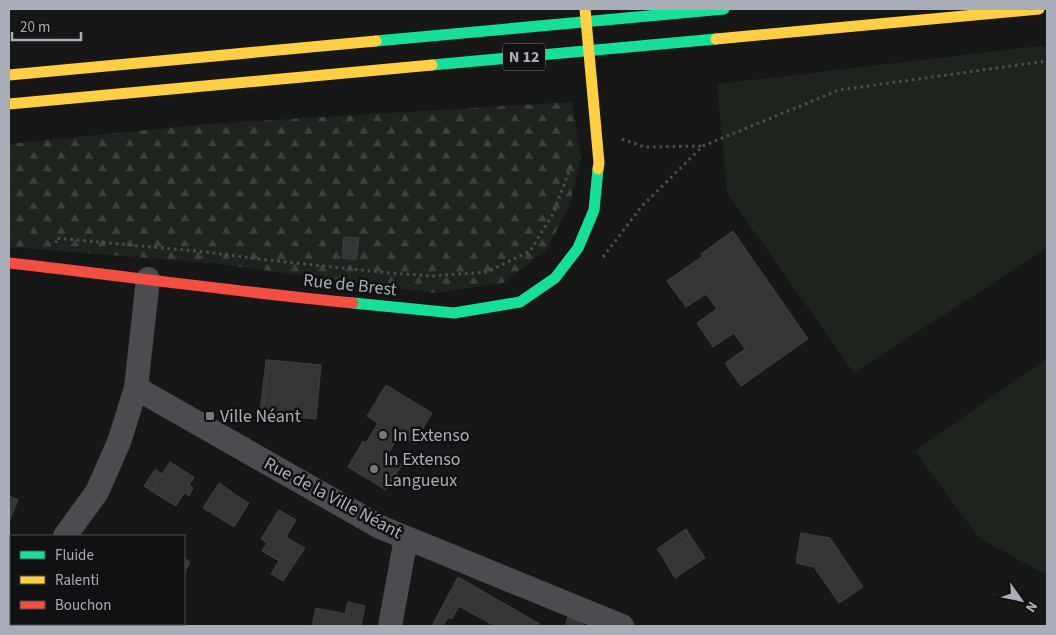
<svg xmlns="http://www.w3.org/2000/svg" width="1056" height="635" font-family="'Source Sans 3',sans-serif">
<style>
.grass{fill:#1d241e}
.forest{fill:url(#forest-firs)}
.building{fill:#353536;stroke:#3f4043}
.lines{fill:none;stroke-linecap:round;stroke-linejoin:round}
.path{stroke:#4d4e52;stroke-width:3;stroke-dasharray:2.5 4;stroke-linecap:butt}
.street{stroke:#4b4c50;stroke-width:24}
.fast{stroke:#16e098;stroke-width:11}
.slow{stroke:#ffcf43;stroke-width:11}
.jam{stroke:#f24e42;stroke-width:11}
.poi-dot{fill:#757880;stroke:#111113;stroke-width:2}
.labels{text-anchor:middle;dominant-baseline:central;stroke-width:5;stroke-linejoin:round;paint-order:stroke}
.shield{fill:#111113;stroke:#7b7e86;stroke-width:1}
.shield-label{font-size:16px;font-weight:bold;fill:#a8adb8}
.street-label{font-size:18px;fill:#a8adb8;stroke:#111113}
.poi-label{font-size:18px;fill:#a8adb8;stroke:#111113;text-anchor:start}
</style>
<defs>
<pattern id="forest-firs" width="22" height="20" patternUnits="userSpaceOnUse" patternTransform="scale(1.25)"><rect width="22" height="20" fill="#1d241e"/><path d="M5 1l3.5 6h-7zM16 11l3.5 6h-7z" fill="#3b413d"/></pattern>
</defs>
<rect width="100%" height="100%" fill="#171717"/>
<g class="grass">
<polygon points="1047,45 1047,248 854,373 727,193 717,84"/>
<polygon points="1047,358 1047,575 979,538 915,451"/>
</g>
<polygon class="forest" points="572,102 581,157 569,207 546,250 503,283 435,293 211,263 9,247 9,144 208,124"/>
<g class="building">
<polygon points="733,231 808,339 741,386 725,363 745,349 734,333 713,347 697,323 717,309 706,294 686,307 667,281 703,256 701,254"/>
<polygon points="344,237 359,238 356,260 342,258"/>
<polygon points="266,360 269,360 263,414 260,413"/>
<polygon points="269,360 321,365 316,419 263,414"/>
<polygon points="386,385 432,413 414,444 399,435 387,456 402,465 386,490 348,467 363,441 366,443 378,423 367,416"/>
<polygon points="170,462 194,477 189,485 193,488 189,496 184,493 176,506 151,491"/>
<polygon points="155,469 162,474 152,491 144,486"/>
<polygon points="219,483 231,491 231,492 249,503 234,527 203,508"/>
<polygon points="9,496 18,500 9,522"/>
<polygon points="279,510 296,520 286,537 305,548 283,581 271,574 279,561 262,551 267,543 261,539"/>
<polygon points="686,529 691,537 662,556 657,549"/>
<polygon points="801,533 830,538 863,587 839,603 814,567 796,563"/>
<polygon points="691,537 705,558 675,578 662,556"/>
<polygon points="184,558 190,562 184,573"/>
<polygon points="458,577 540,624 539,626 495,626 459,606 452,619 449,617 443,626 437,626 433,624"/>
<polygon points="348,602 365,606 361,626 312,626 316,608 345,614"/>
<polygon points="568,617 583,623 582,626 565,626"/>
</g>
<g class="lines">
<g class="path">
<polyline points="622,139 644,147 702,146"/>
<polyline points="56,243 56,238 206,252 267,260 390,273 433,276 487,272 530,251 553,214 572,163"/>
<polyline points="603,257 642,206 703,146 839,90 1047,61"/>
</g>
<g class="street">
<polyline points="136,388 380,527 622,626"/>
<polyline points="65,536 97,492 119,442 136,388 148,279"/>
<polyline points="9,594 11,591"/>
<polyline points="390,626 406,538"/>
</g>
<g class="fast">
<polyline points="376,41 724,9"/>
<polyline points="432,65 716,39"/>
<polyline points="353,303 454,313 520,302 555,278 578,248 594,210 598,169"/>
</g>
<g class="slow">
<polyline points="585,9 599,163 598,169"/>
<polyline points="716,39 1039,9"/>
<polyline points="9,75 376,41"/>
<polyline points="9,104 432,65"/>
</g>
<path class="jam" d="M9 263C124 276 238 292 353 303"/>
</g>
<g class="poi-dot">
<rect x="205" y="411" width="10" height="10" rx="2.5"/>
<circle cx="383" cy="435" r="5"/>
<circle cx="374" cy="469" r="5"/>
</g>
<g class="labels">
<rect class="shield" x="503" y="43.5" width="42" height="27" rx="4"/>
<g class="shield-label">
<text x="524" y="57">N 12</text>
</g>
<g class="street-label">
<text transform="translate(350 285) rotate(6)">Rue de Brest</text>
<text transform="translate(333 498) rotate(28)">Rue de la Ville Néant</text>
</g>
<g class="poi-label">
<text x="220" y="416">Ville Néant</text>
<text x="393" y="435">In Extenso</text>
<text x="384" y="459">In Extenso<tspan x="384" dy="21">Langueux</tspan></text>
</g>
</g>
<rect width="1056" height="635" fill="none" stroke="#a8adb8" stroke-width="20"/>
<rect x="10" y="535" width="175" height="90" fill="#111113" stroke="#4d4f55"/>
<rect x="20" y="551" width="25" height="8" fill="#16e098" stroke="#4d4f55"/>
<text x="55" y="560" font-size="15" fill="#a8adb8">Fluide</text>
<rect x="20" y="576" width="25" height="8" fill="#ffcf43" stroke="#4d4f55"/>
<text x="55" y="585" font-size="15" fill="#a8adb8">Ralenti</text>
<rect x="20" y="601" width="25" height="8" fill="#f24e42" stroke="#4d4f55"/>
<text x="55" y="610" font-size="15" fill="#a8adb8">Bouchon</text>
<g transform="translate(1021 600) rotate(123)" stroke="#111113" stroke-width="4" paint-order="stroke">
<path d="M0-4L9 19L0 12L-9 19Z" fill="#a8adb8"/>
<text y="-8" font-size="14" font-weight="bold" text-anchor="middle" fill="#a8adb8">N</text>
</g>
<path d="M12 32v8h69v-8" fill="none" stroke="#a8adb8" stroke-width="2.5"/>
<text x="20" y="32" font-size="15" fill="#a8adb8" stroke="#111113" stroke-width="4" paint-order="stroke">20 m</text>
</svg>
